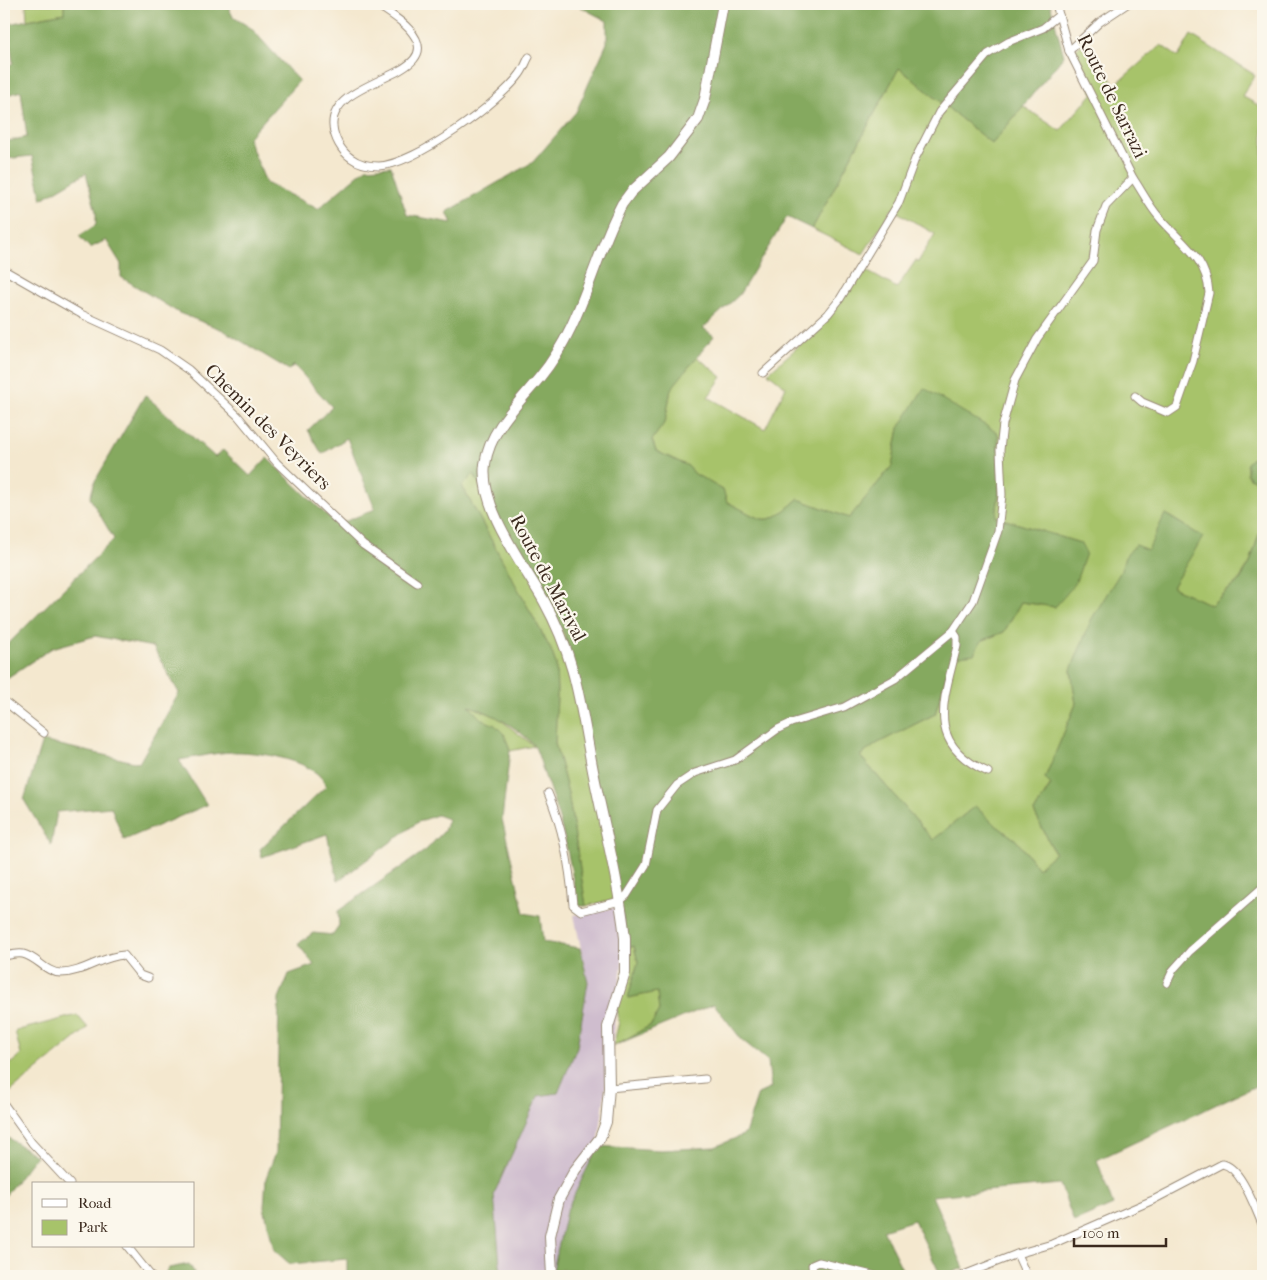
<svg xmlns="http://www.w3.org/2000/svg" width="1267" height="1280" font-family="'IM FELL French Canon',serif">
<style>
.industrial{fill:#cfbdce}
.green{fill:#a7c36a;stroke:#717644}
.forest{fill:#85a95e;stroke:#606a3e}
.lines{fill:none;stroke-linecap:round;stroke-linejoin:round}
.street-casing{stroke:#988976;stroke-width:9}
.secondary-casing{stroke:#988976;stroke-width:12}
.street{stroke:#fff;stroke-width:7}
.secondary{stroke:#fff;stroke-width:10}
.labels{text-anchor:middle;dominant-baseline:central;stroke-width:4.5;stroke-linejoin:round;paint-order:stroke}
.street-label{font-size:19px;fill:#3b2a1e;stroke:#fbf7ec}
</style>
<rect width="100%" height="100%" fill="#fbf7ec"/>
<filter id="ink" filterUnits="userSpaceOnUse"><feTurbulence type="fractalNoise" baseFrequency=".02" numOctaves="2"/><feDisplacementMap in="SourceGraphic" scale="10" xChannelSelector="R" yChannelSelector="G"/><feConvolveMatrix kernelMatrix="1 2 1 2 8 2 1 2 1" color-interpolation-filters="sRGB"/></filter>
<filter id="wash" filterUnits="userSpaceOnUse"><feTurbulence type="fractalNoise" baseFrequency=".0096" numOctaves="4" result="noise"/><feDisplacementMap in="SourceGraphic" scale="20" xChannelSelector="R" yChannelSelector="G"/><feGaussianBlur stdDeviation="1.12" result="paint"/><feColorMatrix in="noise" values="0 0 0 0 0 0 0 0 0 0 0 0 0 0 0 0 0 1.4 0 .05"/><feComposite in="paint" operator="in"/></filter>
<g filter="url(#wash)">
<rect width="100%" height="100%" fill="#f4e8cf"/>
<polygon class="industrial" points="623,906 627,928 598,1146 555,1276 501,1276 494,1194 588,982 574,915"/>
<g class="green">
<polygon points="26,4 64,4 64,13 27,20"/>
<path d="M1191 35 1255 75 1242 96 1263 108V448L1247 463V474L1251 479 1263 482V521L1250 563 1239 580 1211 605 1172 587 1202 537 1166 514 1148 551 1125 557 1121 571 1071 670 1076 704 1045 778 1051 784 1034 812 1055 853 1038 868 1016 840 994 824 975 806 933 840 860 756 878 743 935 714 952 657 981 641 1004 632 1021 602 1055 607 1080 543 996 517 999 493 899 428 892 466 849 518 798 499C763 530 766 521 727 502L723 490 695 474 688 466 656 451 652 440 665 422 671 389 696 356 722 377 708 397 765 429 786 387 768 373 827 321 863 269 897 288 916 260 918 262 935 234 892 209 863 254 812 229 899 68 992 144 1023 106 1060 131 1093 93 1072 51 1083 44 1115 85 1161 45 1178 57Z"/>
<polygon points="474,474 565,635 620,898 586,906 568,793 555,743 557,694 556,664 551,650 462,486"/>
<path d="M468 705 497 717 534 746 510 751C503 727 500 732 482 720 477 716 472 709 468 705Z"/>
<polygon points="634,946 638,962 628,998 657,992 659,1011 651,1025 613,1046 619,1022 617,1008 629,948"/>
<polygon points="77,1015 88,1028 4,1097 4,1069 21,1055 15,1031"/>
</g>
<g class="forest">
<path d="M64 4H227L233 17 251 28 299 81 248 138 266 183 318 209 366 168 391 166 407 215 452 223 447 212 533 162 576 112 607 43V21L575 4H1050L1064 56 992 144 899 68 812 229 787 217 739 295 703 328 714 336 671 389 665 422 652 440 656 451 688 466 695 474 723 490 727 502C766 521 763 530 798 499L849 518 892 466 899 428 924 388 998 433 999 493 996 517 1080 543 1086 553 1075 584 1055 607 1021 602 1004 632 981 641 974 654 952 657 935 714 878 743 860 756 933 840 975 806 994 824 1016 840 1038 868 1055 853 1034 812 1051 785 1045 778 1076 704 1071 670 1091 620 1121 571 1125 557 1135 545 1148 550 1165 514 1203 537 1172 587 1211 605 1240 580 1250 563 1263 521V1089L1260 1084 1097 1160 1113 1205 1074 1222 1060 1184 932 1196 964 1268 941 1276 914 1220 883 1230 904 1273 898 1276H579L576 1270H553L566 1212 598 1146 661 1150 715 1147 745 1134 758 1094 771 1088 768 1061 742 1040 714 1004 618 1044 651 1025 659 1011 657 992 628 998 638 962 634 946 629 948 565 635 474 474 462 486 551 650 556 664 557 694 555 743 568 793 586 906H577C571 859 560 815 543 771 541 764 538 752 534 746 521 729 489 711 469 706L481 719 495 725 505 735 510 751 502 819 524 913 540 916 543 942 580 948 588 982 577 1047 558 1093 538 1096 494 1194 501 1276H347V1259L290 1264 274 1250 264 1207 266 1178 276 1152 279 998 289 974 314 965 298 944 313 933 333 935 339 926 338 911 426 850 444 831 448 819 437 815 418 822 338 881 327 834 262 857 260 849 326 786C318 761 264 753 241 752 221 751 199 757 179 760L207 805 124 840 111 807 57 812 51 845 24 800 42 741 139 763 179 693 153 647 95 636 52 648 4 680V648L114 539 90 498 95 481 145 395 215 457 223 450 250 476 267 458 337 525 375 509 347 438 322 454 308 430 332 407 294 365 289 370 223 330 179 313 121 277V264L106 240 90 248 79 236 96 225V212L86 173 42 199 32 156 4 159V142L27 137 21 91 4 96V68L13 63 8 24 64 13Z"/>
<polygon points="1263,448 1263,482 1251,479 1247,474 1247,463"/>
<polygon points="7,1137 36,1156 4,1197 4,1140"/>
<polygon points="189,1264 194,1272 193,1276 163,1276 169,1268"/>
</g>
</g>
<g filter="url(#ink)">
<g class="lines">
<g class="street-casing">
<g id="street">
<path d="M376 4C387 12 400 19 409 29 453 78 329 76 333 126 334 138 341 151 351 158 359 164 369 166 379 166 416 164 499 103 520 74 524 69 526 62 529 57"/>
<polyline points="548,4 550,4"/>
<polyline points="1069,51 1100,22 1127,4"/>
<path d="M1133 178C1142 191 1149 206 1159 217 1180 242 1207 257 1209 293L1193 361 1177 407 1168 413 1142 402 1135 396"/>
<polyline points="4,270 81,314 160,350 189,370 238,416 277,463 363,545 417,583"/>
<polyline points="763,373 828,314 840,299 899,202 915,159 939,112 988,54 1008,42 1043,28 1059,15"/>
<path d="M953 631 957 637V646C944 700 924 744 988 772"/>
<polyline points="4,701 44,733"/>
<path d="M548 793C563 828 570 867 573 905L581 911 620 901 627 895 646 865 657 810 677 785 695 773 735 760 778 729 791 723 844 707 895 679 953 631 973 601 998 531 1002 495 1000 450 1003 424 1015 380 1037 339 1093 261 1097 230 1106 206 1133 178 1069 51 1056 4"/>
<path d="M4 956C10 955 17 953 23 954 37 957 46 973 61 973 83 973 102 956 124 955L140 975 148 978"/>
<polyline points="1167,983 1173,970 1190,951 1263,887"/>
<polyline points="609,1088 705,1079"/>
<polyline points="4,1104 32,1143 70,1184"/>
<polyline points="127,1246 151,1276"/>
<polyline points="1017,1254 1027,1276"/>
<polyline points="813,1276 812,1265 819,1262 876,1276"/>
<path d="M961 1276 1017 1254 1052 1244 1153 1200 1222 1164C1241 1166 1255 1209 1263 1226"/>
</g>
</g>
<g class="secondary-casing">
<path id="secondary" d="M552 1276 550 1236 559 1199 575 1170 600 1138 606 1122 609 1088 608 1027 625 973V938C619 885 606 833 595 781 581 713 579 664 544 601 523 564 479 507 485 464 490 429 519 403 540 377 582 326 592 261 622 204L631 192 669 157 698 119 705 99 723 4"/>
</g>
<use href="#street" class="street"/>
<use href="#secondary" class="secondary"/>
</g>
</g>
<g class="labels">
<g class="street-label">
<text transform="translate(1112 96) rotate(64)">Route de Sarrazi</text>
<text transform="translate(268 427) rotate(45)">Chemin des Veyriers</text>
<text transform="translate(548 578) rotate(62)">Route de Marival</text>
</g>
</g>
<rect width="1267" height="1280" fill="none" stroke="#fbf7ec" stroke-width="20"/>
<rect x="32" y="1182" width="162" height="65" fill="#fbf7ec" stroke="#aea59a"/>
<rect x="42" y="1199" width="25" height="8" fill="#ffffff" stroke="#aea59a"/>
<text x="78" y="1208" font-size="15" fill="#3b2a1e">Road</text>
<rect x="42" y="1220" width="25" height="15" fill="#a7c36a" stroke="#aea59a"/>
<text x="78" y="1232" font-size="15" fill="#3b2a1e">Park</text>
<path d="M1074 1238v8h92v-8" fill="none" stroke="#3b2a1e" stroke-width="2.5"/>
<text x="1082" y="1238" font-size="15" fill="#3b2a1e" stroke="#fbf7ec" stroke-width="4" paint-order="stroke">100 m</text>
</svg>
